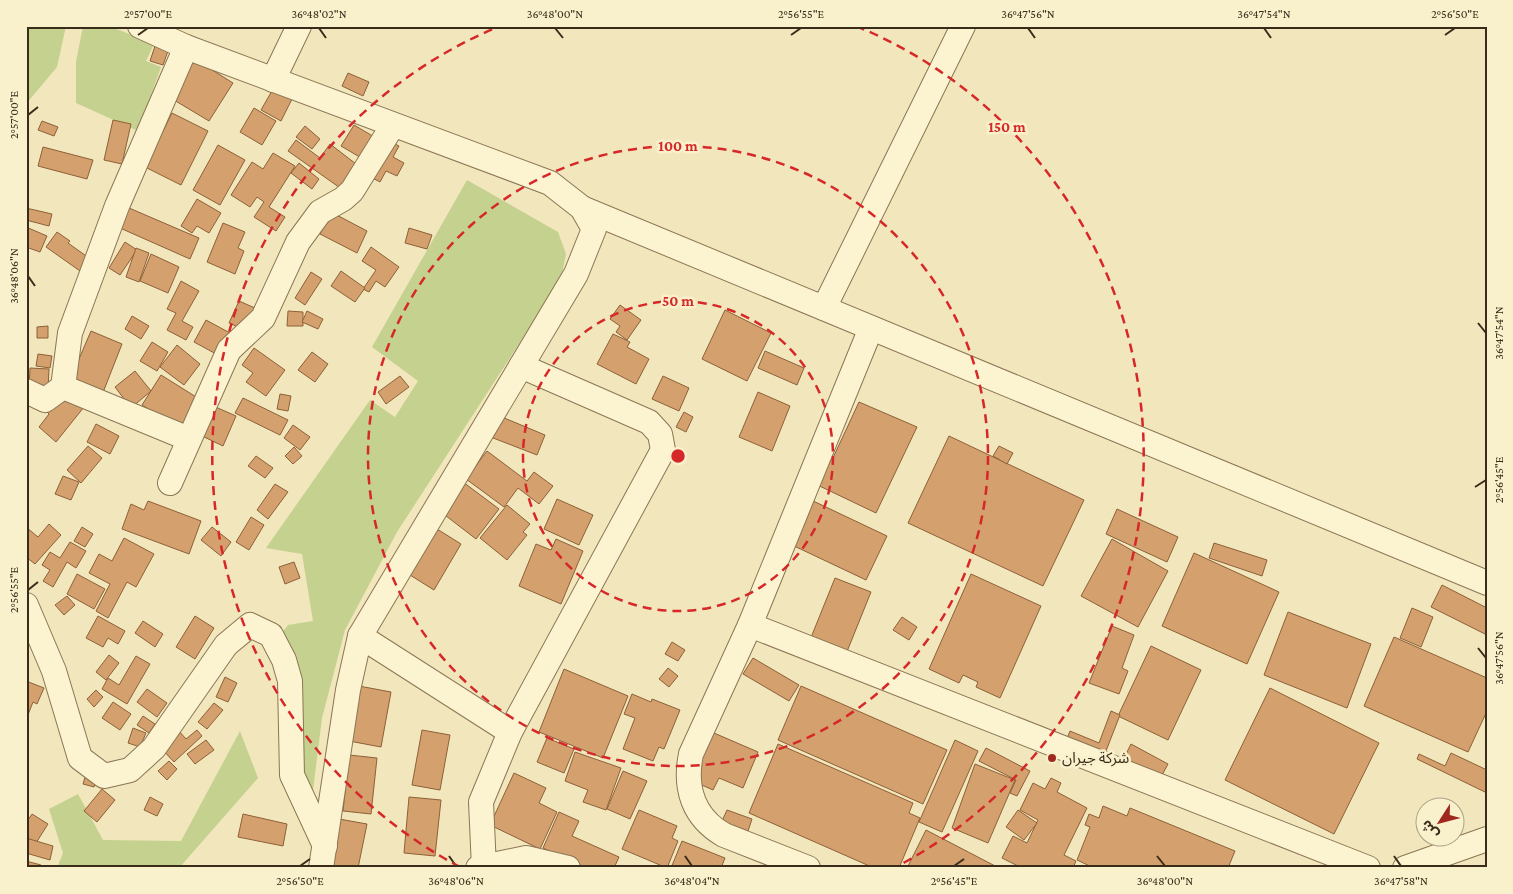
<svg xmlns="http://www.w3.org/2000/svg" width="1513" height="894" font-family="'Crimson Pro','Noto Sans Arabic',serif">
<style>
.green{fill:#c4d18f}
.building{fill:#d4a16e;stroke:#8d6037}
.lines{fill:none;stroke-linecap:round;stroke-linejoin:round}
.minor-casing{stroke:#8b7654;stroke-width:26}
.minor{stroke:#fcf3d0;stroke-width:24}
.ticks{fill:none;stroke:#392c1a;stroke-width:2}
.ring{fill:none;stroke:#d62828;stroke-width:2.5;stroke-dasharray:9 6}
.poi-dot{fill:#a0281e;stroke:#f9f0cc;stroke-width:2}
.labels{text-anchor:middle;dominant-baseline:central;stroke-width:5;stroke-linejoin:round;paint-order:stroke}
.poi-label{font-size:15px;fill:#392c1a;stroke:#f9f0cc;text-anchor:start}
.centre{fill:#d62828;stroke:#f9f0cc;stroke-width:2.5}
.ring-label{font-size:15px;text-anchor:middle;font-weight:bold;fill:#d62828;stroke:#f9f0cc;stroke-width:5;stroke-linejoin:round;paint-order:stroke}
.neatline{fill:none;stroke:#392c1a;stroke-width:2}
.ticks-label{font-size:12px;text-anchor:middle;fill:#392c1a}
</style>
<rect width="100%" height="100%" fill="#f2e6bc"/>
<g class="green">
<polygon points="26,26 66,26 57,67 26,104"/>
<polygon points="83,26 109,26 154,44 146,61 161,67 138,131 76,103 76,62"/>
<path d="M467 180 558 232 566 254 561 279 397 532 345 630 322 718 312 798C309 789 304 779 301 770 291 728 312 669 281 634L288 625 313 621 302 554 266 548 370 400 395 417 418 381 372 347Z"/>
<polygon points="240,731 258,778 179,868 57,868 63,853 49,809 78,794 103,840 181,841"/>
</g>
<g class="building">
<polygon points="155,46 168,51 163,65 150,61"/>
<polygon points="193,58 233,83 209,121 169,97"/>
<polygon points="348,73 369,82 363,96 342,86"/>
<polygon points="273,89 292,99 281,121 261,110"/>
<polygon points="254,108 276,121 262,145 240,132"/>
<polygon points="172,113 208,131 181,185 145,167"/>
<polygon points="113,120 131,124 122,164 104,160"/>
<polygon points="42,121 58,127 54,136 38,130"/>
<polygon points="354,125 376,138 363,159 341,146"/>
<polygon points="305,126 320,139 312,149 296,137"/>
<polygon points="296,140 320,158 330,144 360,167 343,190 288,151"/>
<polygon points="387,140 399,146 393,157 404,163 397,176 386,171 380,182 369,176"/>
<polygon points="218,145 245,160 220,205 193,190"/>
<polygon points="43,147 93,160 87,179 38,166"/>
<polygon points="273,153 295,166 269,207 285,217 276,231 254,217 264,202 257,197 250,207 231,195 252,162 263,169"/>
<polygon points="299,163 319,179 312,189 291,173"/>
<polygon points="197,199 221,213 209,233 197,226 192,233 181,226"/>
<polygon points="26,208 52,214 49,226 26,220"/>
<polygon points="129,208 199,238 190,259 120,228"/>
<polygon points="331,212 367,231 357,253 320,234"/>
<polygon points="223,223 245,232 238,248 244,251 235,274 207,262"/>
<polygon points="26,227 47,236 40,252 26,247"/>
<polygon points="409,228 432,235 427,249 405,243"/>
<polygon points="57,232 70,241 68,243 89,258 80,271 46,247"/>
<polygon points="125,242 137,250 120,275 109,268"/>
<polygon points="371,247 399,267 385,287 376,281 369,292 363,289 376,270 362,261"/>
<polygon points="136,248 149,253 139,282 126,277"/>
<polygon points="151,254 179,267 168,293 140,281"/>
<polygon points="341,271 365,288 355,302 331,286"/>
<polygon points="311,272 322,279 305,305 295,298"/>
<polygon points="181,281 199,291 182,321 193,327 186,340 167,330 176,313 167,309"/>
<polygon points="239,301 255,308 245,330 229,323"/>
<polygon points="620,305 641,320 627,340 616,332 620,326 610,319"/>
<polygon points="725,310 771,333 747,381 702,359"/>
<polygon points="288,311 303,312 303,326 287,326"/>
<polygon points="307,311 323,319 318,329 302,322"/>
<polygon points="132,316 149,326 141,339 125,329"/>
<polygon points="206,320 230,333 218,355 194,342"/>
<polygon points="48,326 48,338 37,338 37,327"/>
<polygon points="91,331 122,344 102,395 70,380"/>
<polygon points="613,334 630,342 627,347 649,359 636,384 597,364"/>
<polygon points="152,342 168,352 157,371 140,361"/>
<polygon points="177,345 200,364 184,385 160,367"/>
<polygon points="254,348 285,370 266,396 246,382 253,373 242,365"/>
<polygon points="765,351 804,368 797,385 758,368"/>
<polygon points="312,352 328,364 315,382 298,370"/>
<polygon points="38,354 52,356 50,368 36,366"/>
<polygon points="30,368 49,369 48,390 29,390"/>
<polygon points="135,371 151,391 131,408 115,387"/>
<polygon points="161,375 201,400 182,430 142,405"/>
<polygon points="400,376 409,387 386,404 378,392"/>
<polygon points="663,376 689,388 679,411 652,399"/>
<polygon points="62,390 84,407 56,442 39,427 49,414 45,410"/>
<polygon points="758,392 790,406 772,451 739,437"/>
<polygon points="280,394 291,396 288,411 277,409"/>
<polygon points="243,398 288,420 280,435 235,413"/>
<polygon points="859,402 917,427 876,513 809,481 821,455 832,460"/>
<polygon points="211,405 236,416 223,446 198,434"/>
<polygon points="684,412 693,417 686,432 676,427"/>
<polygon points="497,415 545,435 537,455 488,436"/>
<polygon points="96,424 119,436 110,454 87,442"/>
<polygon points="293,425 310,437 300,450 284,438"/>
<polygon points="949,436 1084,500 1043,586 908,523"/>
<polygon points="88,446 102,458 81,483 67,470"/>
<polygon points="999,446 1013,453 1007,464 993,456"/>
<polygon points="294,447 302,456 293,464 285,456"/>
<polygon points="487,451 527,481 534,472 553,486 539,504 518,488 504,507 466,479"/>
<polygon points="256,456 273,468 265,478 248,466"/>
<polygon points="63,476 79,482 71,500 55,494"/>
<polygon points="463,482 499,509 476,539 441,512"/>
<polygon points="275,484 288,492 268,519 257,510"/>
<polygon points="557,499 593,515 579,545 544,529"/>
<polygon points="809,499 887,536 866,580 792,545"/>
<polygon points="148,501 201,521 189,554 122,529 131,504 144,510"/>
<polygon points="507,505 530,524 523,532 527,535 507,560 480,538"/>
<polygon points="1117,509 1178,537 1167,562 1106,534"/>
<polygon points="251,517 264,525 249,550 236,542"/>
<polygon points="49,524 61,535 35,564 26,557 26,527 38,537"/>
<polygon points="82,527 93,534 85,547 74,541"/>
<polygon points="212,527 231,542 221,556 201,540"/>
<polygon points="437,529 461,544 434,590 410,575"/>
<polygon points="124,538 154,554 136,587 127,582 108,618 96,611 110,584 89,573 99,554 112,561"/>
<polygon points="556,539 583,551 561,604 519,586 536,544 551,550"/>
<polygon points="1112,539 1168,571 1138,627 1081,596"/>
<polygon points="70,542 86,551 76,568 67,562 53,587 43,581 50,570 42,565 50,552 60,558"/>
<polygon points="1214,543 1267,560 1262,576 1209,558"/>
<polygon points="1194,553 1279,592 1247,664 1162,626"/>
<polygon points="294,562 300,578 285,584 279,567"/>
<polygon points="77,574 105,589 94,609 67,594"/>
<polygon points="971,574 1041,606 1000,698 976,687 978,682 963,675 959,683 929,669"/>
<polygon points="835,578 871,592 846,654 810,640"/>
<polygon points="1442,585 1487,608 1487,635 1431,607"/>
<polygon points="67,596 75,605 64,615 55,605"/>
<polygon points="1412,608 1433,617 1421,647 1400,638"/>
<polygon points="1288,612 1371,644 1347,708 1264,675"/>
<polygon points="98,616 125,631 118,644 108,638 103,647 86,638"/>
<polygon points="195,616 214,628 195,659 176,647"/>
<polygon points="902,617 917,627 909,640 893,630"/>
<polygon points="143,621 163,634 155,647 135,633"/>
<polygon points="1112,626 1134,635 1122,668 1128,671 1119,694 1089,683"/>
<polygon points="1394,637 1487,678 1487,711 1468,752 1364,706"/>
<polygon points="672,642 685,650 678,661 665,654"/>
<polygon points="1151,646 1201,670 1168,740 1118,716"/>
<polygon points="109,655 119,663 106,680 96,672"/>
<polygon points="136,656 150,664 127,704 102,689 108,678 119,685"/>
<polygon points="753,658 799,685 789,701 743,674"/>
<polygon points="668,668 678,676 669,687 659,679"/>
<polygon points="564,669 628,696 603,758 539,732"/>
<polygon points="225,677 237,683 228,702 216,697"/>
<polygon points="26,681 44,688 37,704 33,702 26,720"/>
<polygon points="359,686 391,692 381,747 349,741"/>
<polygon points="801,686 947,750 923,804 778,740"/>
<polygon points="1270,688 1379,743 1334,834 1225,780"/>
<polygon points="147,689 167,703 157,717 137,702"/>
<polygon points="96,690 103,697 94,707 87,699"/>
<polygon points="632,694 651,702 652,699 680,710 664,749 659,747 653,761 623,749 635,718 624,714"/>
<polygon points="113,702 131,714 120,730 102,718"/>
<polygon points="214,703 223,710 207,729 198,722"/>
<polygon points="1111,711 1120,715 1104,756 1066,741 1070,731 1099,743"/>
<polygon points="143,716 155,724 149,733 137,725"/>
<polygon points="133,728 146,733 140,747 128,743"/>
<polygon points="197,730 202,736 174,762 160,747 179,731 186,739"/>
<polygon points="422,730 450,735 440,790 412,785"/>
<polygon points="707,730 758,752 743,788 719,778 713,790 686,778"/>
<polygon points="547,738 574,749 564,773 537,762"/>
<polygon points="206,740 214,750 195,764 187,754"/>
<polygon points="955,740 978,751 942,832 919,822"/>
<polygon points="778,744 913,803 909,813 920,818 899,868 874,868 749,813"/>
<polygon points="1131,744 1168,764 1161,777 1124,758"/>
<polygon points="986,748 1030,771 1017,796 1010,793 1016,780 979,761"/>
<polygon points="575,752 621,768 606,810 583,802 588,790 565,781"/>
<polygon points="1451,753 1487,770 1487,793 1417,759 1419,754 1445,766"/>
<polygon points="349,755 377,758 371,814 343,811"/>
<polygon points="169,761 177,769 167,780 158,771"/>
<polygon points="975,764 1015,780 988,843 952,828"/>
<polygon points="87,771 98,775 94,787 83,784"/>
<polygon points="623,771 647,781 630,819 607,809"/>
<polygon points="514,773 546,788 539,803 557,812 540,849 490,825"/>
<polygon points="1051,778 1061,783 1057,792 1087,808 1064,855 1076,861 1073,868 1022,868 1002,858 1013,836 1027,843 1038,820 1020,810 1033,783 1045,789"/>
<polygon points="102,789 115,800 97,822 84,811"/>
<polygon points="150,797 163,804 157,816 144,810"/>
<polygon points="409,797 441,800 435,856 404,853"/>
<polygon points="1103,806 1127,816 1130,808 1235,851 1228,868 1094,868 1077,860 1090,827 1085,825 1089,814 1099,818"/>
<polygon points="639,810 677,826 672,838 678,841 667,868 622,849"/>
<polygon points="727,810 752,819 748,831 722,821"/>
<polygon points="1018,810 1037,823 1024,840 1006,827"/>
<polygon points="559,812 579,821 572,836 619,857 614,868 587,868 543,848"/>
<polygon points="32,814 48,824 36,843 26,837 26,823"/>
<polygon points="243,814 287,824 283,846 238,837"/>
<polygon points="339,819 367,824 358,868 330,868"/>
<polygon points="926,830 999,868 907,868"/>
<polygon points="26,838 53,846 50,860 26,853"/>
<polygon points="682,841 725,858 721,868 671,868"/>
<polygon points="26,861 41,865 40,868 26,868"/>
</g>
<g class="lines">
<g class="minor-casing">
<g id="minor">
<polyline points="140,26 186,47 550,183 582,208 594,229 576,274 360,636 348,690 321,868"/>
<polyline points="273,80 299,26"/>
<polyline points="582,208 1487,583"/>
<polyline points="824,308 963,26"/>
<polyline points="63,387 70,333 117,206 186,47"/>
<polyline points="26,391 45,400 63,387 189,439"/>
<polyline points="170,483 229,350 263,318 298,242 320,212 343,199 352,191 393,125"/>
<polyline points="26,605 54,671 80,758 104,776 130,770 154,748 226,645 250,625 271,635 284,660 290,681 292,775 325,846"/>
<polyline points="750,625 1368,868"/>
<polyline points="360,636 510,732"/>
<polyline points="478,868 526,858 568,868"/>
<polyline points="484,868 481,802 510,732 663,450 660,434 649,422 521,366"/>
<path d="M808 868 724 835C693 817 684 788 691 754L750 625 871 328"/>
<polyline points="1405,868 1487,839"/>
</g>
</g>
<use href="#minor" class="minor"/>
</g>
<path class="ticks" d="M319 28 326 38M555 28 563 38M1028 28 1035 38M1264 28 1271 38M138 35 148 28M791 35 801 28M1445 35 1455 28M28 115 38 107M28 276 35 286M1478 323 1486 333M1475 487 1486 480M28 590 38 582M1478 648 1486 658M449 856 456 866M685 856 692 866M1157 856 1165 866M1394 856 1401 866M300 866 310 859M954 866 964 859"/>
<g class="ring">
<circle cx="678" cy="456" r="155"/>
<circle cx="678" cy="456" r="310"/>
<path d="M460 867A465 465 0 0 1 500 26M856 26A465 465 0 0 1 896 867"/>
</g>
<circle class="poi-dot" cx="1052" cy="758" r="5"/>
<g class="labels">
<g class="poi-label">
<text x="1062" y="758">شركة جيران</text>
</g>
</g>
<circle cx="678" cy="456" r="8" class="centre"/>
<g class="ring-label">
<text x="1007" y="132">150 m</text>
<text x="678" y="151">100 m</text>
<text x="678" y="306">50 m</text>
</g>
<rect width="1513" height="894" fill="none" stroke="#f9f0cc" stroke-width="55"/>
<g transform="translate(1440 822) rotate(234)"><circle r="24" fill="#f9f0cc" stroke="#aca285"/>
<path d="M0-4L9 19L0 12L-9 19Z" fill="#a0281e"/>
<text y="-8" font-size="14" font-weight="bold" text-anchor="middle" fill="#392c1a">ش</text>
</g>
<rect x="28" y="28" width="1458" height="838" class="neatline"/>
<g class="ticks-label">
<text x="148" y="18">2°57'00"E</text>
<text x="319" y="18">36°48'02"N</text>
<text x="555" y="18">36°48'00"N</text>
<text x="801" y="18">2°56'55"E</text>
<text x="1028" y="18">36°47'56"N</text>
<text x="1264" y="18">36°47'54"N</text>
<text x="1455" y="18">2°56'50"E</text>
<text transform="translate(14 115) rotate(-90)" y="4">2°57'00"E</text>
<text transform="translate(14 276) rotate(-90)" y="4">36°48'06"N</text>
<text transform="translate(1499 333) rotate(-90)" y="4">36°47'54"N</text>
<text transform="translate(1499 480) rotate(-90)" y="4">2°56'45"E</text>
<text transform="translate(14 590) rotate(-90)" y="4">2°56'55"E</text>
<text transform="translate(1499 658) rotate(-90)" y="4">36°47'56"N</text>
<text x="300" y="885">2°56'50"E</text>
<text x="456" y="885">36°48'06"N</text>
<text x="692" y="885">36°48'04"N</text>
<text x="954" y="885">2°56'45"E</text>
<text x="1165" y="885">36°48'00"N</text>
<text x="1401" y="885">36°47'58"N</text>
</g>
</svg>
